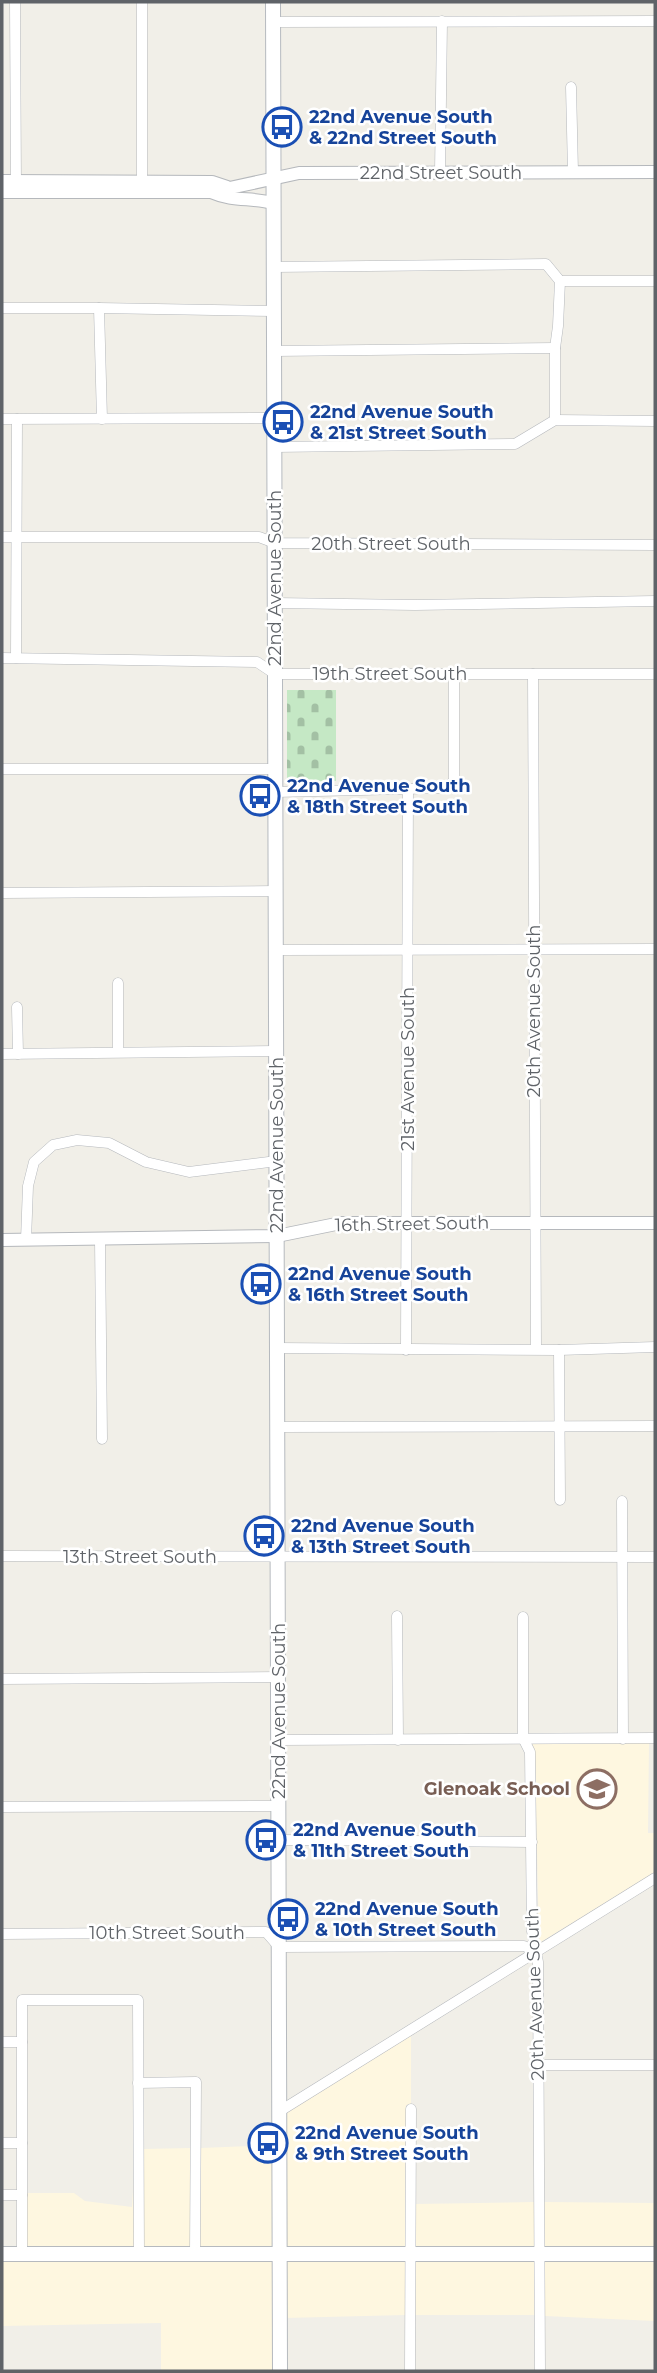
<svg xmlns="http://www.w3.org/2000/svg" width="657" height="2373" font-family="Montserrat,sans-serif">
<style>
.commercial{fill:#fef7e0}
.cemetery{fill:url(#cemetery-stones)}
.lines{fill:none;stroke-linecap:round;stroke-linejoin:round}
.minor-casing{stroke:#b5b8bc;stroke-width:11}
.tertiary-casing{stroke:#b5b8bc;stroke-width:14}
.secondary-casing{stroke:#b6babf;stroke-width:16}
.minor{stroke:#fff;stroke-width:10}
.tertiary{stroke:#fff;stroke-width:12}
.secondary{stroke:#fff;stroke-width:14}
.labels{text-anchor:middle;dominant-baseline:central;stroke-width:5;stroke-linejoin:round;paint-order:stroke}
.transit-label{font-size:18px;font-weight:bold;fill:#164399;stroke:#fff;text-anchor:start}
.street-label{font-size:18px;fill:#5f6368;stroke:#fff}
.education-label{font-size:18px;font-weight:bold;fill:#785e54;stroke:#fff;text-anchor:end}
</style>
<defs>
<pattern id="cemetery-stones" width="16" height="16" patternUnits="userSpaceOnUse" patternTransform="scale(1.75)"><rect width="16" height="16" fill="#c5e8c5"/><path d="M2 7V4a2 2 0 0 1 4 0v3zM10 15v-3a2 2 0 0 1 4 0v3z" fill="#a3c0a4"/></pattern>
</defs>
<rect width="100%" height="100%" fill="#f1efe8"/>
<g class="commercial">
<polygon points="531,1742 649,1743 648,1833 655,1833 655,1873 539,1943 535,1752"/>
<polygon points="411,2034 411,2105 406,2105 405,2250 285,2250 285,2113"/>
<polygon points="275,2145 275,2250 200,2250 201,2148"/>
<polygon points="191,2148 190,2250 144,2250 143,2149"/>
<polygon points="134,2174 134,2250 27,2249 27,2193 74,2193 85,2201 132,2207"/>
<polygon points="534,2202 535,2249 415,2250 415,2204"/>
<polygon points="544,2202 655,2203 655,2249 545,2249"/>
<polygon points="2,2258 275,2259 275,2371 161,2371 161,2323 2,2326"/>
<polygon points="535,2258 535,2315 415,2315 415,2259"/>
<polygon points="545,2258 655,2258 655,2321 545,2316"/>
<polygon points="285,2259 405,2259 405,2315 285,2318"/>
</g>
<polygon class="cemetery" points="287,690 336,690 336,781 287,782"/>
<g class="lines">
<g class="minor-casing">
<g id="minor">
<polyline points="15,2 16,188"/>
<polyline points="142,2 142,188"/>
<polyline points="273,22 655,21"/>
<polyline points="571,87 573,172"/>
<polyline points="440,173 442,21"/>
<polyline points="274,267 546,264 560,281 558,326 555,348 555,420"/>
<polyline points="560,281 655,281"/>
<polyline points="2,308 99,308 274,311"/>
<polyline points="99,308 102,419"/>
<polyline points="274,351 555,348"/>
<polyline points="2,419 274,418"/>
<polyline points="274,447 515,444 555,420 655,421"/>
<polyline points="2,537 259,537 275,543 655,545"/>
<polyline points="275,603 415,605 655,601"/>
<polyline points="2,658 257,662 275,674 655,674"/>
<polyline points="16,658 17,419"/>
<polyline points="533,674 536,1348"/>
<polyline points="2,769 275,769"/>
<polyline points="275,792 445,788 454,781 454,674"/>
<polyline points="2,893 276,891"/>
<polyline points="276,950 655,949"/>
<polyline points="17,1007 18,1054"/>
<polyline points="118,1052 118,983"/>
<polyline points="2,1054 276,1051"/>
<polyline points="100,1239 102,1439"/>
<polyline points="26,1240 28,1186 34,1162 53,1145 77,1140 109,1143 146,1162 189,1172 277,1161"/>
<polyline points="277,1348 559,1350 655,1347"/>
<polyline points="406,1350 408,789"/>
<polyline points="559,1350 560,1500"/>
<polyline points="278,1427 655,1426"/>
<polyline points="622,1501 623,1739"/>
<polyline points="2,1556 655,1557"/>
<polyline points="397,1616 398,1740"/>
<polyline points="523,1617 523,1738 530,1752 532,1931 538,1962 540,2371"/>
<polyline points="2,1679 279,1677"/>
<polyline points="279,1740 655,1738"/>
<polyline points="2,1807 279,1806"/>
<polyline points="279,1840 532,1842"/>
<polyline points="2,1934 266,1932 279,1947 524,1946 535,1951"/>
<polyline points="2,2042 22,2042"/>
<polyline points="538,2065 655,2065"/>
<polyline points="138,2083 196,2082 195,2254"/>
<polyline points="280,2111 655,1878"/>
<polyline points="2,2143 22,2143"/>
<polyline points="2,2195 22,2195"/>
<polyline points="22,2254 22,2000 138,2000 139,2254"/>
<polyline points="410,2371 411,2109"/>
</g>
</g>
<g class="tertiary-casing">
<g id="tertiary">
<polyline points="2,181 212,182 227,187"/>
<polyline points="2,192 211,192 299,173 655,172"/>
<path d="M211 192C234 202 250 197 273 203"/>
<polyline points="2,1240 277,1236 341,1223 655,1223"/>
</g>
</g>
<g class="secondary-casing">
<g id="secondary">
<polyline points="273,2 280,2371"/>
<polyline points="2,2254 655,2254"/>
</g>
</g>
<use href="#minor" class="minor"/>
<use href="#tertiary" class="tertiary"/>
<use href="#secondary" class="secondary"/>
</g>
<defs>
<g id="bus-ring" transform="scale(2.0125)"><circle r="9.5" fill="#fff" stroke="#1a4fb4" stroke-width="1.5"/><path d="M-5-6H5V4H4V6H2V4H-2V6H-4V4H-5ZM-3.5-4V0h7V-4ZM-3.5 1.2v1.5H-2V1.2ZM2 1.2v1.5H3.5V1.2Z" fill="#1a4fb4"/></g>
<g id="school-ring" transform="scale(2.0125)"><circle r="9.5" fill="#fff" stroke="#8d6e63" stroke-width="1.5"/><path d="M0-5L7-2L0 1L-7-2ZM-4 1L0 2.5L4 1V4Q0 6-4 4Z" fill="#8d6e63"/></g>
</defs>
<g fill-rule="evenodd">
<use href="#bus-ring" x="282" y="127"/>
<use href="#bus-ring" x="283" y="422"/>
<use href="#bus-ring" x="260" y="796"/>
<use href="#bus-ring" x="261" y="1284"/>
<use href="#bus-ring" x="264" y="1536"/>
<use href="#school-ring" x="597" y="1789"/>
<use href="#bus-ring" x="266" y="1840"/>
<use href="#bus-ring" x="288" y="1919"/>
<use href="#bus-ring" x="268" y="2143"/>
</g>
<g class="labels">
<g class="transit-label">
<text x="309" y="117">22nd Avenue South<tspan x="309" dy="21">&amp; 22nd Street South</tspan></text>
<text x="310" y="412">22nd Avenue South<tspan x="310" dy="21">&amp; 21st Street South</tspan></text>
<text x="287" y="786">22nd Avenue South<tspan x="287" dy="21">&amp; 18th Street South</tspan></text>
<text x="288" y="1274">22nd Avenue South<tspan x="288" dy="21">&amp; 16th Street South</tspan></text>
<text x="291" y="1526">22nd Avenue South<tspan x="291" dy="21">&amp; 13th Street South</tspan></text>
<text x="293" y="1830">22nd Avenue South<tspan x="293" dy="21">&amp; 11th Street South</tspan></text>
<text x="315" y="1909">22nd Avenue South<tspan x="315" dy="21">&amp; 10th Street South</tspan></text>
<text x="295" y="2133">22nd Avenue South<tspan x="295" dy="21">&amp; 9th Street South</tspan></text>
</g>
<g class="street-label">
<text x="441" y="173">22nd Street South</text>
<text x="391" y="544">20th Street South</text>
<text transform="translate(275 578) rotate(-90)">22nd Avenue South</text>
<text x="390" y="674">19th Street South</text>
<text transform="translate(534 1011) rotate(-90)">20th Avenue South</text>
<text transform="translate(408 1069) rotate(-90)">21st Avenue South</text>
<text transform="translate(277 1145) rotate(-90)">22nd Avenue South</text>
<text transform="translate(412 1224) rotate(-1)">16th Street South</text>
<text x="140" y="1557">13th Street South</text>
<text transform="translate(279 1711) rotate(-90)">22nd Avenue South</text>
<text x="167" y="1933">10th Street South</text>
<text transform="translate(535 1994) rotate(-92)">20th Avenue South</text>
</g>
<g class="education-label">
<text x="570" y="1789">Glenoak School</text>
</g>
</g>
<rect width="657" height="2373" fill="none" stroke="#5f6368" stroke-width="7"/>
</svg>
